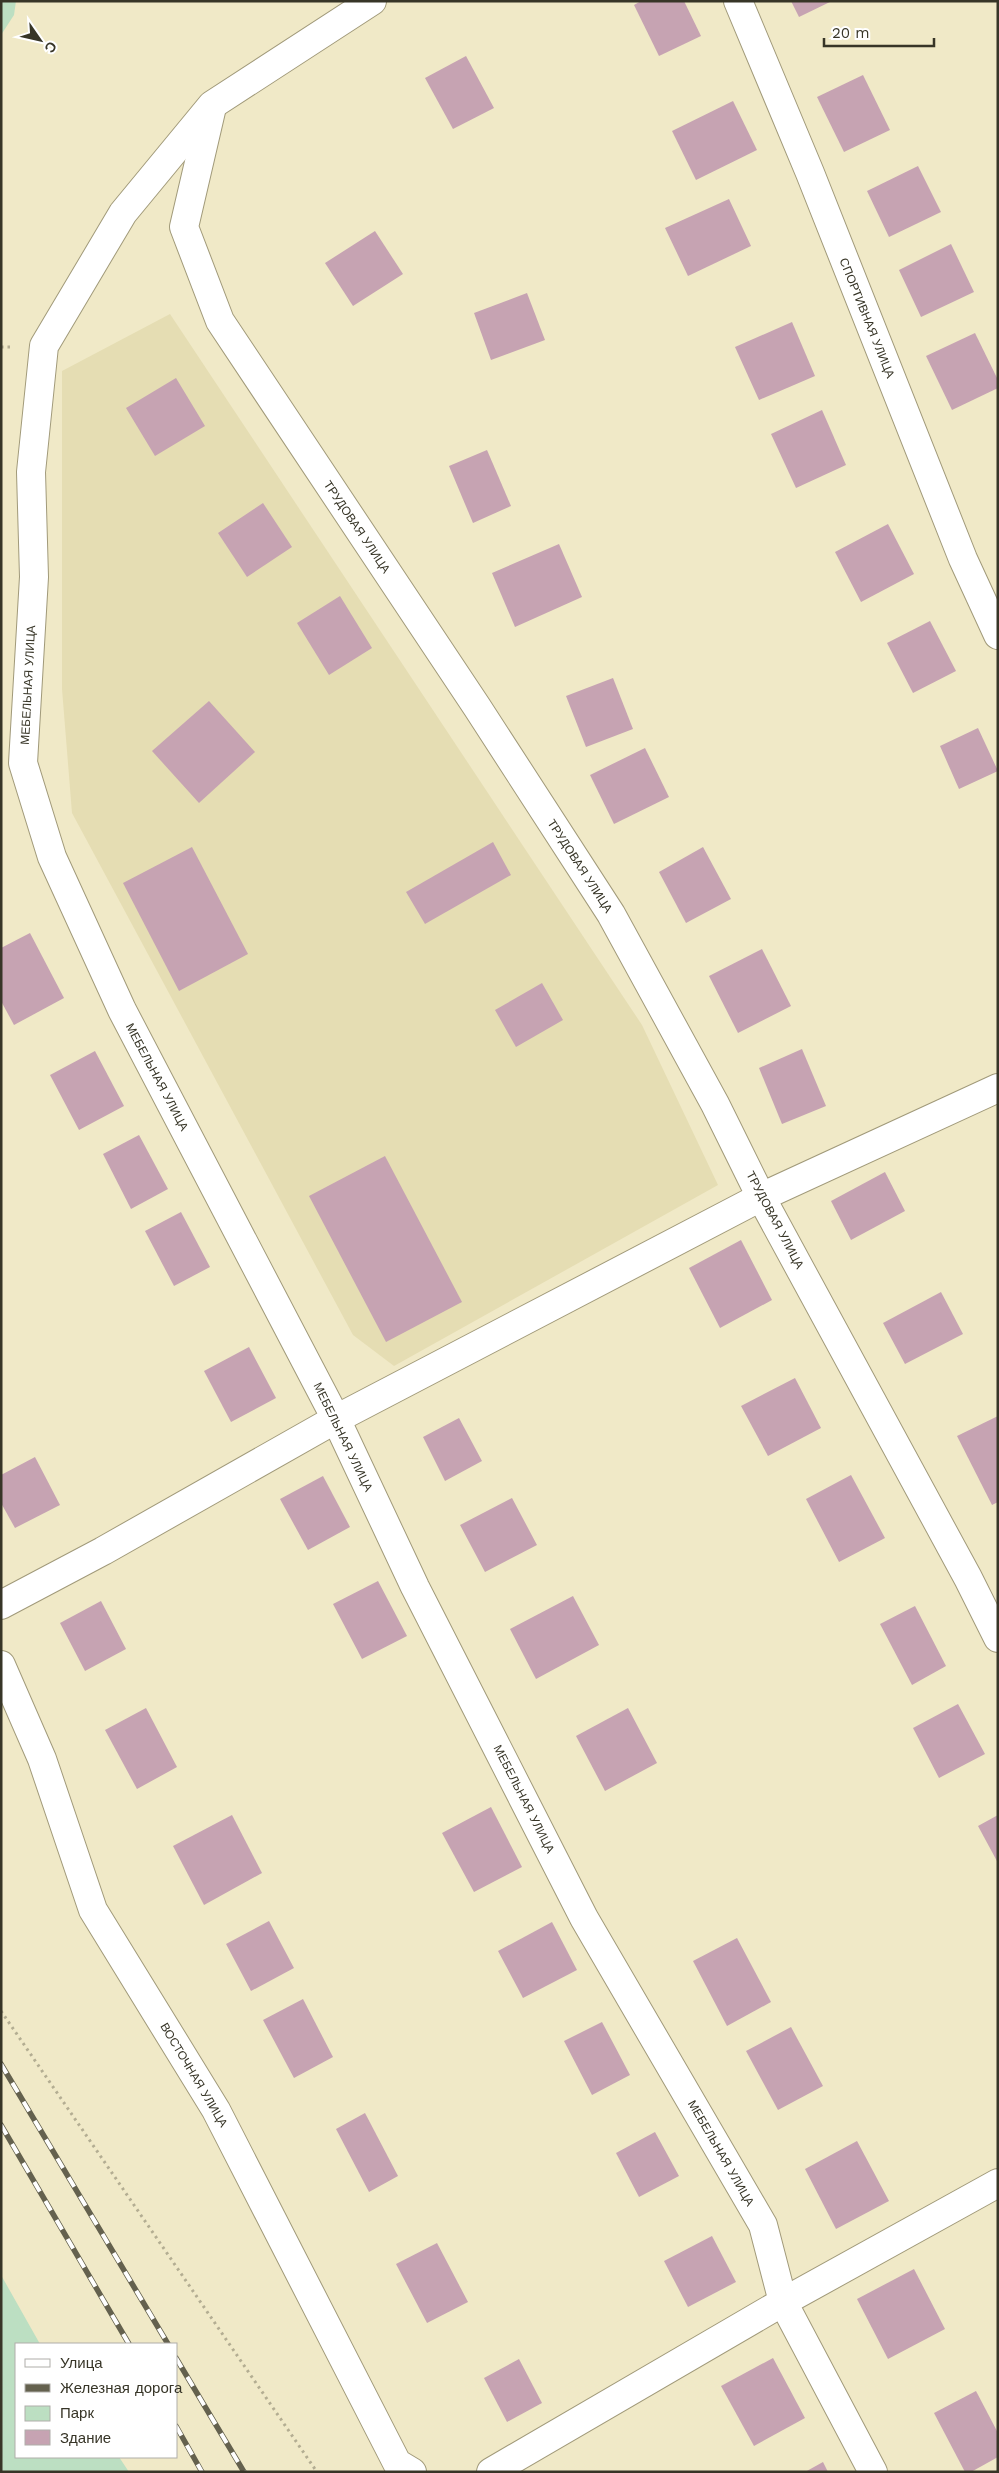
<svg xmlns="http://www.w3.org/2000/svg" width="999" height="2473" font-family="'Work Sans',sans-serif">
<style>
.built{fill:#e5ddb3}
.green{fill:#bcdfc2}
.building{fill:#c6a3b2}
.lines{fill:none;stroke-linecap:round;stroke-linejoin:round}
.minor-casing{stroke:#a19a7a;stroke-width:30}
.path{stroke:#b3ad92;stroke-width:3;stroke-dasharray:2.5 4;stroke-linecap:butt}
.minor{stroke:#fff;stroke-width:28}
.rail-casing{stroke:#64614e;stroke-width:5.5}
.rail{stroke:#fff;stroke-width:4;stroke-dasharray:11;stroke-linecap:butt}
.labels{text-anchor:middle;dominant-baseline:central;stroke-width:4.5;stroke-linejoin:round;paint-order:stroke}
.street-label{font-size:12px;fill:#373527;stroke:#fff}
</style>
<rect width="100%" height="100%" fill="#f0e9c7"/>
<polygon class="built" points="170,314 642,1025 718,1185 394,1366 353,1335 72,813 62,689 62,371"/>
<g class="green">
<polygon points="1,1 16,1 14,15 1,35"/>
<polygon points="1,2275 40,2344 16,2344 16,2457 119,2457 129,2472 1,2472"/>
</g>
<g class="building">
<polygon points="641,1 684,1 701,36 659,56 634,5"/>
<polygon points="791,1 832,1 799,17"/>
<polygon points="466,56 494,108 453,129 425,78"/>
<polygon points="863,75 890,130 844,152 817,97"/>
<polygon points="733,101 757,150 696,180 672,131"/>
<polygon points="918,166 941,212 889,237 867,191"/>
<polygon points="729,199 751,246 688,276 665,228"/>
<polygon points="375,231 403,274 353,306 325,263"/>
<polygon points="951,244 974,292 921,317 899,270"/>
<polygon points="527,293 545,340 491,360 474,313"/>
<polygon points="792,322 815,376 759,400 735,347"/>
<polygon points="975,333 998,380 998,388 952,410 926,356"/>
<polygon points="176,378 205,426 155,456 126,408"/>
<polygon points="822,410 846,465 796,488 771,434"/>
<polygon points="487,450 511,506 473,523 449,466"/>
<polygon points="263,503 292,547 247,577 218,533"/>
<polygon points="888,524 914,574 861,602 835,552"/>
<polygon points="559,544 582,597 515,627 492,573"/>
<polygon points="340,596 372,648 329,675 297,623"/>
<polygon points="930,621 956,671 913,693 887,643"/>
<polygon points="613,678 633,729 586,747 566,696"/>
<polygon points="209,701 255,752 199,803 152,751"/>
<polygon points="978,728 998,771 959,789 940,746"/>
<polygon points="645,748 669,797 614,824 590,775"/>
<polygon points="493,842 511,875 425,924 406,892"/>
<polygon points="192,847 248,954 179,991 123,883"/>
<polygon points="703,847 731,899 686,923 659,872"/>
<polygon points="30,933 64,998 14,1025 1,1001 1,948"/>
<polygon points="762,949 791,1006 738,1033 709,976"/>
<polygon points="542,983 563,1020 516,1047 495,1010"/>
<polygon points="802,1049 826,1106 782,1124 759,1068"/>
<polygon points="95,1051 124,1106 79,1130 50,1075"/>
<polygon points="139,1135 168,1189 131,1209 103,1154"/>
<polygon points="385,1156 462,1302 386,1342 309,1196"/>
<polygon points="885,1172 905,1211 851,1240 831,1201"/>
<polygon points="181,1212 210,1267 174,1286 145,1231"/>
<polygon points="741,1240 772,1300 720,1328 689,1268"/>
<polygon points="941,1292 963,1334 905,1364 883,1323"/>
<polygon points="249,1347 276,1398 231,1422 204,1371"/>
<polygon points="795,1378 821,1428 768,1456 741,1406"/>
<polygon points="998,1416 998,1502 992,1505 957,1436"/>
<polygon points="459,1418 482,1461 445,1481 423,1437"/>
<polygon points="35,1457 60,1505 15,1528 1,1503 1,1475"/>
<polygon points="851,1475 885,1538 839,1562 806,1499"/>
<polygon points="323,1476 350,1527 308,1550 280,1499"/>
<polygon points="512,1498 537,1545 485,1572 460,1525"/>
<polygon points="378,1581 407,1636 362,1659 333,1604"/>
<polygon points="573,1596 599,1645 536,1679 510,1629"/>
<polygon points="101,1601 126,1649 85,1671 60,1623"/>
<polygon points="915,1606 946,1666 912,1685 880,1624"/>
<polygon points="958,1704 985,1754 939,1778 913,1728"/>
<polygon points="146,1708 177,1767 137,1789 105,1730"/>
<polygon points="628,1708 657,1763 605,1791 576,1736"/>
<polygon points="491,1807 522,1867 474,1892 442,1833"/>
<polygon points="232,1815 262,1873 204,1905 173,1846"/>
<polygon points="998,1815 998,1863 978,1826"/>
<polygon points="269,1921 294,1968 251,1991 226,1944"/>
<polygon points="552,1922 577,1970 523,1998 498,1951"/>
<polygon points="737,1938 771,2002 727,2026 693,1961"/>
<polygon points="303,1999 333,2057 294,2078 263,2020"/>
<polygon points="602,2022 630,2075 592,2095 564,2041"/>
<polygon points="791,2027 823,2086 778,2110 746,2051"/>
<polygon points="365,2113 398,2176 369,2192 336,2129"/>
<polygon points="655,2132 679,2176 639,2197 616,2153"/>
<polygon points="857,2141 889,2201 836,2229 805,2169"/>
<polygon points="712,2236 736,2282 688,2307 664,2261"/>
<polygon points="437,2243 468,2302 427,2323 396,2264"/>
<polygon points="914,2269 945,2329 888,2359 857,2299"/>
<polygon points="773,2358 805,2418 754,2446 721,2386"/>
<polygon points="519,2359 542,2403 507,2422 484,2378"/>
<polygon points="976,2391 998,2433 998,2457 971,2472 965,2472 934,2413"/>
<polygon points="823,2462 828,2472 805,2472"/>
</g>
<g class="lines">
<g class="minor-casing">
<g id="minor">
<polyline points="372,1 212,105 123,213 44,346 31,472 34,577 23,763 52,857 122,1010 336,1419 415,1587 584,1918 763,2225 783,2302 873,2472"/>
<polyline points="738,1 810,173 963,559 998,635"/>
<polyline points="211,111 184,227 220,321 477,707 611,914 715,1104 761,1197 968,1578 998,1638"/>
<polyline points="1,1605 103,1551 336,1419 761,1197 998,1088"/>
<polyline points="1,1665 42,1759 93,1910 216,2110 397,2463 412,2472"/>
<polyline points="491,2472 783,2302 998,2183"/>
</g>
</g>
<g class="path">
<polyline points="1,347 11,347"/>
<polyline points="1,2011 317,2472"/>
</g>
<use href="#minor" class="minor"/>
<g class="rail-casing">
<g id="rail">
<polyline points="1,2064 168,2344"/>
<polyline points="1,2125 129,2344"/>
<polyline points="176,2358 244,2472"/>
<polyline points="176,2426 202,2472"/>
</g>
</g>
<use href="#rail" class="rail"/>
</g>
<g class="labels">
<g class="street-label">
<text transform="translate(867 318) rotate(68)">СПОРТИВНАЯ УЛИЦА</text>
<text transform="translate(357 527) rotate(56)">ТРУДОВАЯ УЛИЦА</text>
<text transform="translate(28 685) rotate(-87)">МЕБЕЛЬНАЯ УЛИЦА</text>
<text transform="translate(580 866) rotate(57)">ТРУДОВАЯ УЛИЦА</text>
<text transform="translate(157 1077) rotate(62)">МЕБЕЛЬНАЯ УЛИЦА</text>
<text transform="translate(775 1220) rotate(62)">ТРУДОВАЯ УЛИЦА</text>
<text transform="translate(343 1437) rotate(64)">МЕБЕЛЬНАЯ УЛИЦА</text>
<text transform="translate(524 1799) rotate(63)">МЕБЕЛЬНАЯ УЛИЦА</text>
<text transform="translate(194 2075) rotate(59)">ВОСТОЧНАЯ УЛИЦА</text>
<text transform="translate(721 2153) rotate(60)">МЕБЕЛЬНАЯ УЛИЦА</text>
</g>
</g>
<rect width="999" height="2473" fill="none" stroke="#373527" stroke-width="5"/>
<rect x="15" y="2343" width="162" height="115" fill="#ffffff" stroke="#afaea9"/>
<rect x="25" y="2359" width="25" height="8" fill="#ffffff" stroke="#afaea9"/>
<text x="60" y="2368" font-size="15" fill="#373527">Улица</text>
<rect x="25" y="2384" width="25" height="8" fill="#64614e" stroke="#afaea9"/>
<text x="60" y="2393" font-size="15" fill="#373527">Железная дорога</text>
<rect x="25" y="2406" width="25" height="15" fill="#bcdfc2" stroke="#afaea9"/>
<text x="60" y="2418" font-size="15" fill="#373527">Парк</text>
<rect x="25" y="2430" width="25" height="15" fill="#c6a3b2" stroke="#afaea9"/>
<text x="60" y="2443" font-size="15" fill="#373527">Здание</text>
<g transform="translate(40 40) rotate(124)" stroke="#ffffff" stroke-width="4" paint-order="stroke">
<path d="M0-4L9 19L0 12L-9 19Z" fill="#373527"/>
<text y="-8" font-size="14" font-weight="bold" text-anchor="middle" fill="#373527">С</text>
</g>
<path d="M824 38v8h110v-8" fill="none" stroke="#373527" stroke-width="2.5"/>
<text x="832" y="38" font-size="15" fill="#373527" stroke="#ffffff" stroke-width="4" paint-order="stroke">20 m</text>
</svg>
